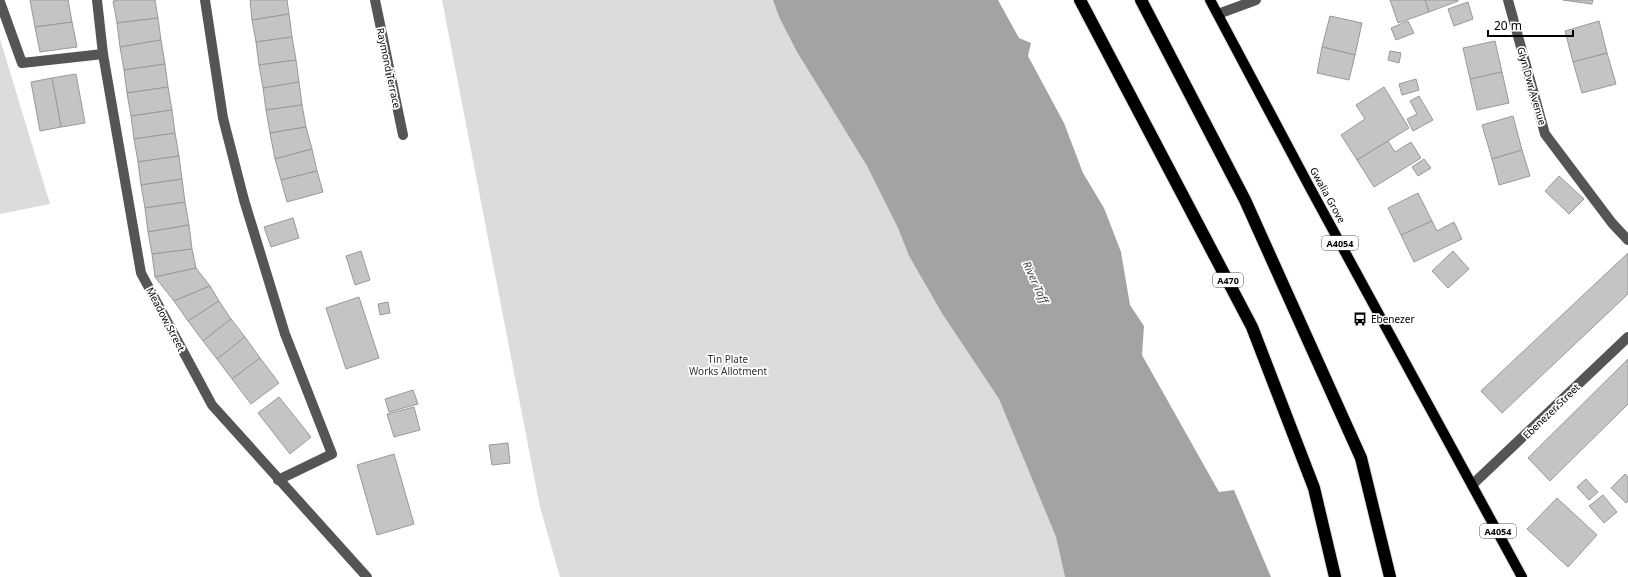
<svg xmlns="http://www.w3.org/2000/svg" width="1628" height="577" font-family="'Noto Sans',sans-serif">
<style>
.green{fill:#dcdcdc}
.water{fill:#a3a3a3}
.building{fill:#c4c4c4;stroke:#999}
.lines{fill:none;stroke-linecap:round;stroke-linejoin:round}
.major-casing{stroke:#dbdbdb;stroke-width:12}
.highway-casing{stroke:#dbdbdb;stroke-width:14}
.minor{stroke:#555;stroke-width:10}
.major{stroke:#000;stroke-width:10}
.highway{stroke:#000;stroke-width:12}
.labels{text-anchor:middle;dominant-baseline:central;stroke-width:3.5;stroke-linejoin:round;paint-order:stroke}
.shield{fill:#fff;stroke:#4c4c4c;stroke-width:1}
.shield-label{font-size:9px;font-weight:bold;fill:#000}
.street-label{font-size:10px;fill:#000;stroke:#fff}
.poi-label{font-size:10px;fill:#000;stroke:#fff;text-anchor:start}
.park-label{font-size:10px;fill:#333;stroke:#fff}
.water-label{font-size:11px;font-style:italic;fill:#444;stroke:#fff}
</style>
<rect width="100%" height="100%" fill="#fff"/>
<g class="green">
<polygon points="442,0 773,0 779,17 797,52 867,166 898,228 909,256 943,315 999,399 1056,537 1065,577 560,577 540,507"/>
<polygon points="0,39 50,204 0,214"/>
</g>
<polygon class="water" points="773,0 998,0 1019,38 1031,43 1028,56 1064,123 1083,173 1104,208 1121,252 1130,305 1144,326 1142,355 1219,492 1234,490 1271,577 1065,577 1056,537 999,399 943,315 909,256 898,228 867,166 797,52 779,17"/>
<g class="building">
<polygon points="30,0 68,0 72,22 35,27"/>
<polygon points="118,0 155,0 158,18 117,23 113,1"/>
<polygon points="250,0 287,0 289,14 252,20"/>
<polygon points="1390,0 1425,0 1429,12 1398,23"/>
<polygon points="1425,0 1458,0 1458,1 1429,12"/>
<polygon points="1563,0 1593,0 1592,4"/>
<polygon points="1468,2 1473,19 1454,26 1448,9"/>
<polygon points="289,14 292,37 256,42 252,20"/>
<polygon points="1330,16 1362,23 1355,55 1322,47"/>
<polygon points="158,18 161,40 120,47 117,23"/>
<polygon points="1408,21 1414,33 1396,40 1391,28"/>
<polygon points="1599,21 1607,53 1573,62 1565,31"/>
<polygon points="72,22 77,47 40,52 35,27"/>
<polygon points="292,37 296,60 259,65 256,42"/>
<polygon points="161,40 165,64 124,70 120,47"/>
<polygon points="1495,41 1502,72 1470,79 1463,48"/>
<polygon points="1322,47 1355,55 1349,80 1317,73"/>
<polygon points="1390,51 1401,53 1399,63 1388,60"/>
<polygon points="1607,53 1616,84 1582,93 1573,62"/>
<polygon points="296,60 299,82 263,88 259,65"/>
<polygon points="165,64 168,87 127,93 124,70"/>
<polygon points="1502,72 1509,103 1477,110 1470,79"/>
<polygon points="76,74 85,123 61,127 52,78"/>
<polygon points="52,78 61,127 40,131 31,82"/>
<polygon points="1416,79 1419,90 1402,95 1399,84"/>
<polygon points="299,82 302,105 266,110 263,88"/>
<polygon points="168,87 172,110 131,116 127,93"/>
<polygon points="1384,87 1409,128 1357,160 1341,135 1365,119 1356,105"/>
<polygon points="1419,96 1433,120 1413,131 1407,119 1417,114 1410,101"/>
<polygon points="302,105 306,127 270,133 266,110"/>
<polygon points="172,110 175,133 134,139 131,116"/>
<polygon points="1513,116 1522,150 1492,159 1482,125"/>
<polygon points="306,127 312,149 275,159 270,133"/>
<polygon points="175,133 179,156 138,162 134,139"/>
<polygon points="1388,141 1395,152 1411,142 1421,158 1374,187 1357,160"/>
<polygon points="312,149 317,171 281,180 275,159"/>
<polygon points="1522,150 1530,176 1499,185 1492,159"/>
<polygon points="179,156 182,179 141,185 138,162"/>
<polygon points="1424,159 1431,168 1418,176 1412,167"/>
<polygon points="317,171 323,192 287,202 281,180"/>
<polygon points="1559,176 1584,199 1569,214 1545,191"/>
<polygon points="182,179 185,202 145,208 141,185"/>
<polygon points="1418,193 1432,221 1401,235 1388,208"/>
<polygon points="185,202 189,225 148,232 145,208"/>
<polygon points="293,218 299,238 271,247 264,227"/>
<polygon points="1432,221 1437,231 1454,222 1462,239 1414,262 1401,235"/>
<polygon points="189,225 192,249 152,254 148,232"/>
<polygon points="192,249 196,268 155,277 152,254"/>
<polygon points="361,251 370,280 355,285 346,256"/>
<polygon points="1453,251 1469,269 1448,288 1432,271"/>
<polygon points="1628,253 1628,294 1502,413 1481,391"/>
<polygon points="196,268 210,286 174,301 155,277"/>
<polygon points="210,286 219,301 188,321 174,301"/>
<polygon points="359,297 379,358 346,369 326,308"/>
<polygon points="219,301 231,319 203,341 188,321"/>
<polygon points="388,302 390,313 380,315 378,304"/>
<polygon points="231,319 245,337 217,359 203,341"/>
<polygon points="245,337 260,358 232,379 217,359"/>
<polygon points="260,358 279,383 251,404 232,379"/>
<polygon points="1628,359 1628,404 1550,481 1528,458"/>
<polygon points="413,390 418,404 389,412 385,399"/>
<polygon points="279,397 311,437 290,454 258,413"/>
<polygon points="414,407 420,430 394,437 387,414"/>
<polygon points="508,443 510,463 492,465 489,445"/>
<polygon points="394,454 414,524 377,535 357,465"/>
<polygon points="1625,474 1628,477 1628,501 1626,503 1611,488"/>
<polygon points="1586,479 1598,492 1589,500 1577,487"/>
<polygon points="1603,495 1617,512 1604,523 1589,506"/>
<polygon points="1557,498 1597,535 1568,567 1527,529"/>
</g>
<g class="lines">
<g class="major-casing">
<polyline id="major" points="1210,0 1309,186 1522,577"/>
</g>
<g class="highway-casing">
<g id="highway">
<polyline points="1080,0 1252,327 1314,488 1335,577"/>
<polyline points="1141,0 1245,200 1361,458 1390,577"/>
</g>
</g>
<g class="minor">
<polyline points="97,0 103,54 141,273 212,405 367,577"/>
<polyline points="205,0 223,118 244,200 285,334 332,454 278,480"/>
<polyline points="375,0 403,135"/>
<polyline points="1508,0 1545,134 1612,223 1628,240"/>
<polyline points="0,2 22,63 103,54"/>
<polyline points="1218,14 1256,0"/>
<polyline points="1473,484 1628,337"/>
</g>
<use href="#major" class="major"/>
<use href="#highway" class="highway"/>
</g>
<defs>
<g id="bus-bare" transform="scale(1.08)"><path d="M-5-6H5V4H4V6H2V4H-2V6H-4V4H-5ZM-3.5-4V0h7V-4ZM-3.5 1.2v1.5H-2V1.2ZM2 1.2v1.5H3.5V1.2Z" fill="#000" stroke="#fff" stroke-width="2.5" paint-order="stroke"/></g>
</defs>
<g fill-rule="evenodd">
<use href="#bus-bare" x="1360" y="319"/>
</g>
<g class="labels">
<g class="shield">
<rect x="1322" y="236" width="36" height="14" rx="3"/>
<rect x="1213" y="273" width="30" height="14" rx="3"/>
<rect x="1480" y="524" width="36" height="14" rx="3"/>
</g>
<g class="shield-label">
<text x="1340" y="243">A4054</text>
<text x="1228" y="280">A470</text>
<text x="1498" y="531">A4054</text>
</g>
<g class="street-label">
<text transform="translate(389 68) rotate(78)">Raymond Terrace</text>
<text transform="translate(1532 86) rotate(74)">Glyn Dwr Avenue</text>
<text transform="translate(1328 195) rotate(61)">Gwalia Grove</text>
<text transform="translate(166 319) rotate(62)">Meadow Street</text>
<text transform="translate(1551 411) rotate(-44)">Ebenezer Street</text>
</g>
<g class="poi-label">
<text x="1371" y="319">Ebenezer</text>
</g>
<g class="park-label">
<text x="728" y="359">Tin Plate<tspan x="728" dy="12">Works Allotment</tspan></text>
</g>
<g class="water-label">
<text transform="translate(1036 282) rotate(65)">River Taff</text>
</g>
</g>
<path d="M1488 30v6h85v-6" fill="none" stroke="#000000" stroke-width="2"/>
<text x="1494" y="30" font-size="12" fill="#000000" stroke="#ffffff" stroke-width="3" paint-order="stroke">20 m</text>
</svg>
